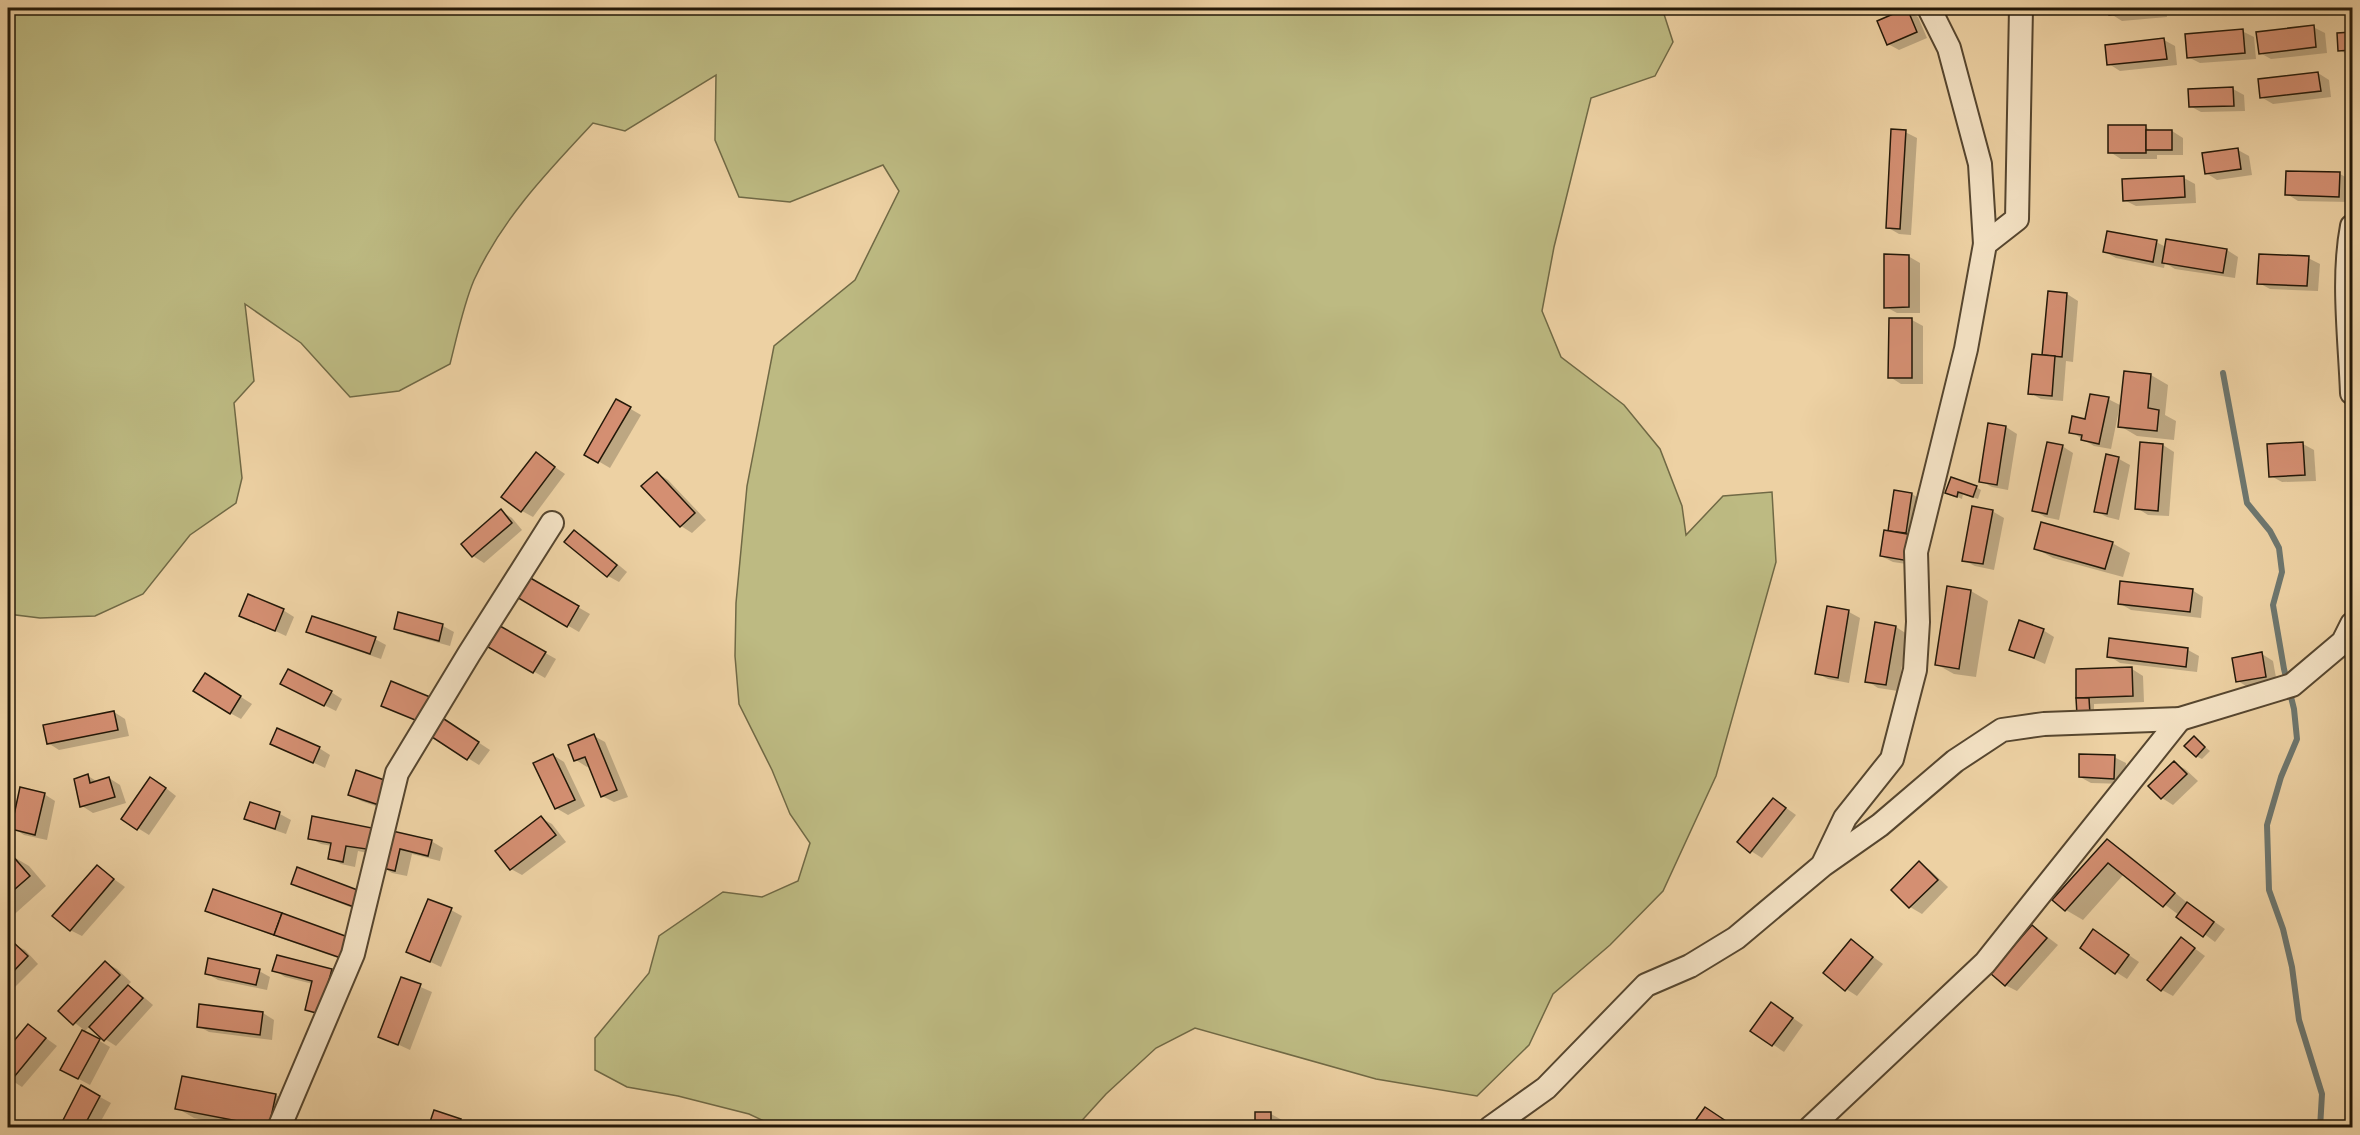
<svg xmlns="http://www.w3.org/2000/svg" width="2360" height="1135" font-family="'Sorts Mill Goudy',serif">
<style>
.green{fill:#bdba82;stroke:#706945;stroke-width:1.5}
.shadow{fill:#0003}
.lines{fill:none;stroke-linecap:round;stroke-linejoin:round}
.stream{stroke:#6d766e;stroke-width:6}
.building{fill:#d48f72;stroke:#231808;stroke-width:1.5}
.minor-casing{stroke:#56462f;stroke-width:26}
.minor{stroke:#f3e1c3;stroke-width:22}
</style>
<rect width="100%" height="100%" fill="#edd1a3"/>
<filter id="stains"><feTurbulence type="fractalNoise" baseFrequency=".00333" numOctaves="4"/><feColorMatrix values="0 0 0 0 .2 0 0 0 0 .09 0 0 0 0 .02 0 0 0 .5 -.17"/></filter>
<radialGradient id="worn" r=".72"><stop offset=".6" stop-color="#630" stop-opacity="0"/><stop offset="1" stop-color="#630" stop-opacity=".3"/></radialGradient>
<path class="green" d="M8 8H1662L1673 42 1655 76 1591 98 1554 247 1542 311 1561 357 1624 405 1660 449 1682 506 1686 535 1723 496 1772 492 1776 562 1716 776 1663 891 1610 945 1553 994 1529 1045 1477 1096 1376 1079 1195 1028 1156 1048 1106 1094 1076 1127H777L749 1114 678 1096 627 1087 595 1070V1038L649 973 659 936 723 892 762 897 798 881 810 843 790 814 772 770 739 704 735 656 736 603 747 486 774 346 855 280 899 191 883 165 790 202 739 197 715 140 716 75 625 131 593 123C547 172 502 219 474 280 463 306 457 337 450 364L399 391 350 397 301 343 245 304 254 381 234 403 242 478 236 503 190 535 143 594 95 616 40 618 8 614Z"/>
<g class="shadow">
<polygon points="2110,8 2166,8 2167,17 2122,21 2111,14"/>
<polygon points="2186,8 2246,8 2246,10 2197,15"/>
<polygon points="2263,8 2287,8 2267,10"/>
<polygon points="1906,10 1918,17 1927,38 1899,50 1888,44"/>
<polygon points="2313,27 2325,33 2327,53 2271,59 2260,53"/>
<polygon points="2242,31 2254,37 2256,59 2200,63 2188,57"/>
<polygon points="2352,33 2352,57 2351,57 2340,50 2339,35"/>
<polygon points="2164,40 2175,46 2177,65 2120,71 2109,64"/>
<polygon points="2318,73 2329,80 2331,97 2273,104 2261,97"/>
<polygon points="2233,89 2244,95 2245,111 2201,112 2190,106"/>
<polygon points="2145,127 2154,132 2172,131 2183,138 2183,155 2157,155 2157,159 2121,159 2110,152"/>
<polygon points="1905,132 1917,138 1911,235 1899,234 1887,227"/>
<polygon points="2238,150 2249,156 2252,175 2217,180 2206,173"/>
<polygon points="2340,174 2351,180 2350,202 2298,201 2287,194"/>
<polygon points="2184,178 2195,184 2196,203 2136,206 2124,200"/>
<polygon points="2156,242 2166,247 2227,250 2238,257 2235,278 2175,269 2165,263 2164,268 2116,258 2105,252"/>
<polygon points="1908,256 1920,263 1920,313 1897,313 1886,307"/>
<polygon points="2308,258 2320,264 2318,291 2270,289 2259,283"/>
<polygon points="2067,294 2078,301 2073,362 2066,361 2063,401 2041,399 2030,393"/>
<polygon points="1912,320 1923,326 1923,384 1901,384 1890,377"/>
<polygon points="2151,375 2168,385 2165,415 2176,421 2174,440 2137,436 2120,426"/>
<polygon points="2108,399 2120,405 2111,449 2094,446 2071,432"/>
<polygon points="617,401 641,415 610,468 586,454"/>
<polygon points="1990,425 2006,427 2017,434 2008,490 1992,487 1981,481"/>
<polygon points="2303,444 2314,450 2316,481 2282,482 2271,476"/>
<polygon points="2163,445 2174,452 2169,516 2148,515 2137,508"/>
<polygon points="2062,446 2073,453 2059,520 2045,517 2034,510"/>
<polygon points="536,454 565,474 533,517 522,511"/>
<polygon points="2107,456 2119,459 2130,465 2119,520 2107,517 2095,511"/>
<polygon points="657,473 668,480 706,520 692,533 681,526 643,486"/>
<polygon points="1976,487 1981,490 1978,499 1963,494 1962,499 1947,492"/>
<polygon points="1896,492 1912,494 1923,501 1920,566 1893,562 1881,556 1890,532"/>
<polygon points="501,511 512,518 522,530 484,563 473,556 463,544"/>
<polygon points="1992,511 2004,518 1994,570 1975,566 1963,560"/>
<polygon points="575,532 586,538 627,572 619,582 608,576"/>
<polygon points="2112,543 2130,553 2123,577 2053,558 2035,548"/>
<polygon points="527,578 590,614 579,632 517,596"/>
<polygon points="2192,590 2203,597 2201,618 2131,610 2119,603"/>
<polygon points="1971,591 1988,601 1976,677 1954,674 1936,664"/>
<polygon points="1828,608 1849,612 1860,618 1849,683 1828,679 1817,673"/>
<polygon points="283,610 294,617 286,636 241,615"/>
<polygon points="399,614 443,626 454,632 450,646 407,634 396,628"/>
<polygon points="1896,627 1907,634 1898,691 1878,688 1867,681"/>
<polygon points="501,628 556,659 545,678 490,646"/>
<polygon points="2043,630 2054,637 2045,664 2011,649"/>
<polygon points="308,631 375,639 386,645 381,659 320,638"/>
<polygon points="2111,640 2188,650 2199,656 2197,672 2120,663 2109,656"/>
<polygon points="2262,654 2273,661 2277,683 2249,688 2238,681"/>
<polygon points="2132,669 2143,676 2144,702 2094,704 2094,716 2078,714 2077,671"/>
<polygon points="216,681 252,704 241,719 230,713"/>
<polygon points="294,690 331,692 342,699 336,711"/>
<polygon points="114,712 125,719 129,736 59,750 48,743"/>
<polygon points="452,725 490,750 479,765 431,735"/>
<polygon points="594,736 605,742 628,797 614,802 602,796 590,766 587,767 576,760"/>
<polygon points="2194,738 2210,751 2202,759 2196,756"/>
<polygon points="272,743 319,748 330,755 325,768"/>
<polygon points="553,755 564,762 585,806 568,815 556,808"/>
<polygon points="2114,757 2126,763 2125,784 2091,783 2080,777"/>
<polygon points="2174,763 2185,769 2198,781 2173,805 2162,798 2150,786"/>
<polygon points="357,772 393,812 361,801 350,794"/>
<polygon points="88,776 98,782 109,778 120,785 126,803 93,813 82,806"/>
<polygon points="162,785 176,796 149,835 123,819"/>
<polygon points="44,794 55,801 47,840 24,835 13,828"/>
<polygon points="1774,799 1796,815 1762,858 1751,851"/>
<polygon points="251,804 280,814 291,820 286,834 257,824 246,818"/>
<polygon points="541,818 552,824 566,842 522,875 511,869"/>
<polygon points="310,838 431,841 443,848 440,861 412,854 407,876 392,873 381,866 383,856 358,851 355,867 341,864 330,858 332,846 321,844"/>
<polygon points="2107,841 2124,851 2190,905 2225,929 2215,942 2124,874 2083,920 2066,910"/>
<polygon points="12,856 29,866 46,886 8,920 8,860"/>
<polygon points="1919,863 1930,870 1948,887 1922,914 1910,907 1893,890"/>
<polygon points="97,867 125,887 82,936 70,930"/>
<polygon points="292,883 371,899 365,913 304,889"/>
<polygon points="214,891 352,963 218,916 207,910"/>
<polygon points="451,910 462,916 441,967 408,951"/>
<polygon points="2033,926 2058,945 2017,991 2005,985"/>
<polygon points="2094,931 2139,962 2127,979 2116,972"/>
<polygon points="2182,939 2205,956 2173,996 2162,990"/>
<polygon points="1851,941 1883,964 1857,996 1846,989"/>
<polygon points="13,944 25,950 38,964 8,994 8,949"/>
<polygon points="106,963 117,969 131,982 127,986 139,993 153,1005 116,1046 105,1039 90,1026 84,1032 110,1047 90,1085 62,1070 84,1030 60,1011"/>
<polygon points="274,970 331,971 342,977 318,1015 306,1009 313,984 285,977"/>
<polygon points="259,971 270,977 267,990 218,980 206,973"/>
<polygon points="402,979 432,992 410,1050 380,1036"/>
<polygon points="201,1006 263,1013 274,1020 272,1040 209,1032 198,1026"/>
<polygon points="1783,1011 1803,1025 1784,1052 1752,1030"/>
<polygon points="29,1026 57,1046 22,1087 8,1078 8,1051"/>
<polygon points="183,1077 276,1095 293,1105 288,1128 241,1128 194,1118 177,1108"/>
<polygon points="82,1087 111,1103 97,1128 60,1128"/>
<polygon points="1271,1114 1282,1120 1282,1128 1257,1128"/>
<polygon points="8,1116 14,1120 11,1128 8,1128"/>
<polygon points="460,1120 471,1128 430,1128"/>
</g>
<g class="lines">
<polyline class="stream" points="2223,373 2247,503 2270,531 2279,548 2282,572 2273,605 2284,669 2294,709 2297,739 2281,777 2267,825 2269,890 2283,929 2292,967 2299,1020 2322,1094 2320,1128"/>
</g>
<g class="building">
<polygon points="1907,8 1917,32 1887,45 1877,21"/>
<polygon points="2109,8 2156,8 2156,12 2109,15"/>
<polygon points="2314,25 2316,47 2259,54 2256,32"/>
<polygon points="2243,29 2245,53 2187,58 2185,34"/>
<polygon points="2352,32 2352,50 2338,51 2337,33"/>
<polygon points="2164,38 2167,59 2107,65 2105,45"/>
<polygon points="2318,72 2321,91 2260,98 2258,79"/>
<polygon points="2233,87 2234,106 2189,107 2188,89"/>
<rect x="2108" y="125" width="38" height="28"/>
<polygon points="1891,129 1906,130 1900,229 1886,228"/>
<rect x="2146" y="130" width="26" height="20"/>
<polygon points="2238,148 2241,169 2205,174 2202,153"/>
<polygon points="2286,171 2340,172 2339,197 2285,195"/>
<polygon points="2184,176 2185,197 2123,201 2122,179"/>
<polygon points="2107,231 2157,240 2153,262 2103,252"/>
<polygon points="2166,239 2227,249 2223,273 2162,263"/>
<polygon points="1884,254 1909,255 1909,307 1884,308"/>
<polygon points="2259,254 2309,256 2307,286 2257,284"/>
<polygon points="2048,291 2067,293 2062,357 2042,355"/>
<polygon points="1889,318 1912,318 1912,378 1888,378"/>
<polygon points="2032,354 2055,356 2052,396 2028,394"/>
<polygon points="2124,371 2151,374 2148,408 2159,410 2157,431 2118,427"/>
<polygon points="2090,394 2109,397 2099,444 2081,440 2082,435 2069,433 2072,416 2085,419"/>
<polygon points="616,399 631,407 598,463 584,455"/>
<polygon points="1988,423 2006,426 1997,485 1979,482"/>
<polygon points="2047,442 2063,445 2047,514 2032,511"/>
<polygon points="2140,442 2163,444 2158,511 2135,509"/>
<polygon points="2303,442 2305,475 2269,477 2267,444"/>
<polygon points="536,452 555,467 521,512 501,497"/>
<polygon points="2106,454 2119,457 2107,514 2094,512"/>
<polygon points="657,472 695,513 680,527 641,486"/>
<polygon points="1951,477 1977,486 1973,497 1958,492 1957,497 1945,493"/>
<polygon points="1894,490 1912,493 1906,533 1888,531"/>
<polygon points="1972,506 1993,510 1983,564 1962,561"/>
<polygon points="501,509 512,523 472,557 461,544"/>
<polygon points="2041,522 2113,542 2105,569 2034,549"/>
<polygon points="574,530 617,565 607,577 564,542"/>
<polygon points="1884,530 1913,535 1909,561 1880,556"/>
<polygon points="527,576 579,606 567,627 515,596"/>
<polygon points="2120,581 2193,589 2190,612 2118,604"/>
<polygon points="1947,586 1971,590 1959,669 1935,665"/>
<polygon points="248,594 284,609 275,631 239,616"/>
<polygon points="1827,606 1849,610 1838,678 1815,674"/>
<polygon points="398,612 443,624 439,641 394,629"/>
<polygon points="312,616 376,637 370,654 306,632"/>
<polygon points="2019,620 2044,629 2034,658 2009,650"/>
<polygon points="1875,622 1896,626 1886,685 1865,682"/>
<polygon points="500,626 546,652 533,673 488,647"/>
<polygon points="2109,638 2188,648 2186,667 2107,657"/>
<polygon points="2262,652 2266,677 2236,682 2232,658"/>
<polygon points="2132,667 2133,696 2076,698 2076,669"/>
<polygon points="288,669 332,691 324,706 280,684"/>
<polygon points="205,673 241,696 230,714 193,691"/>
<polygon points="391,681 430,697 420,722 381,706"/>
<polygon points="2076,698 2089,698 2090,714 2077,715"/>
<polygon points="114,711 118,730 47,744 43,725"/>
<polygon points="441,717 479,742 467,760 429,735"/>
<polygon points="277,728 320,747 313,763 270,744"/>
<polygon points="594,734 617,790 601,797 585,757 574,761 568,745"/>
<polygon points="2194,736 2205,747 2196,757 2184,746"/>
<polygon points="553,754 575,800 555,809 533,763"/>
<polygon points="2079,754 2115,755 2114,779 2079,777"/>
<polygon points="2174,761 2187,774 2161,799 2148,786"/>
<polygon points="356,770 390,782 382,806 348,795"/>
<polygon points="88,774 90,783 109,777 115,797 80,807 74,779"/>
<polygon points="150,777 166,788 137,830 121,819"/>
<polygon points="20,787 45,793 35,835 11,829"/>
<polygon points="1773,798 1786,808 1750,853 1737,842"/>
<polygon points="250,802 280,812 275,829 244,819"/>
<polygon points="312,816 377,829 373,850 346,846 343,862 328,859 331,843 308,839"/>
<polygon points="541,816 556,835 510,870 495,851"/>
<polygon points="388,830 432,840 428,856 400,849 395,871 379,867"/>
<polygon points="2107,839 2175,893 2163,907 2108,863 2065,911 2052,900"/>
<polygon points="11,854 30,876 8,895 8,858"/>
<polygon points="1919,861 1938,880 1909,908 1891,890"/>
<polygon points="97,865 114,879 70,931 52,916"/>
<polygon points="297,867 360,891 354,907 291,884"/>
<polygon points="213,889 282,913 274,935 205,911"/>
<polygon points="428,899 452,908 430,962 406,952"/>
<polygon points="2187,902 2214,922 2203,937 2176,917"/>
<polygon points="282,913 348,937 341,958 274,935"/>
<polygon points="2032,925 2047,938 2005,986 1990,973"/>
<polygon points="2093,929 2129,955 2115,974 2080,948"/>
<polygon points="2181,937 2195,948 2161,991 2147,980"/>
<polygon points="1851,939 1873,957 1845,991 1823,973"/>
<polygon points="13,942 28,956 8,977 8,947"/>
<polygon points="277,955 332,969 320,1014 305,1010 312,981 272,971"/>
<polygon points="208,958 260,969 256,985 205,974"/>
<polygon points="105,961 120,975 73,1025 58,1011"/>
<polygon points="401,977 421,984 398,1045 378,1037"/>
<polygon points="128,985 143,998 104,1041 89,1027"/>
<polygon points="1771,1002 1793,1018 1772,1046 1750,1031"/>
<polygon points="199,1004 263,1012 260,1035 197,1027"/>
<polygon points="28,1024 46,1038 10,1082 8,1080 8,1048"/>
<polygon points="82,1030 100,1039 78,1079 60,1070"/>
<polygon points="182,1076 276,1094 269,1127 175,1109"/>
<polygon points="81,1085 100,1096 83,1128 59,1128"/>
<polygon points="1705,1107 1735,1127 1705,1128 1695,1121"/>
<polygon points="434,1110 461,1119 457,1128 428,1128"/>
<rect x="1255" y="1112" width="16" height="16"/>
</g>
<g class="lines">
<g class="minor-casing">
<g id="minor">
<polyline points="1929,8 1949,48 1980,164 1985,244"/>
<path d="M2352 226C2342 278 2350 340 2352 393"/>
<polyline points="1824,862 1845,818 1892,759 1915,670 1918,622 1916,552 1966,349 1985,244 2017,219 2021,8"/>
<polyline points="279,1128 353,954 397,773 469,654 552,523"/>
<polyline points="1490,1128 1546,1088 1646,985 1690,966 1736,938 1823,865 1880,825 1955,761 2002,730 2044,724 2180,719 2292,685 2343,642 2352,624"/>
<polyline points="1810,1128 1985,963 2180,719"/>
</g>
</g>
<use href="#minor" class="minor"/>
</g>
<rect width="2360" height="1135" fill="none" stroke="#edd1a3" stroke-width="30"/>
<rect x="9" y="9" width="2342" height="1117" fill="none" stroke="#231808" stroke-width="3"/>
<rect x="15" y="15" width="2330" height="1105" fill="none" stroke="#231808" stroke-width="1.5"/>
<rect width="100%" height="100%" filter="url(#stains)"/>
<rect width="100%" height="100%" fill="url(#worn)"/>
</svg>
